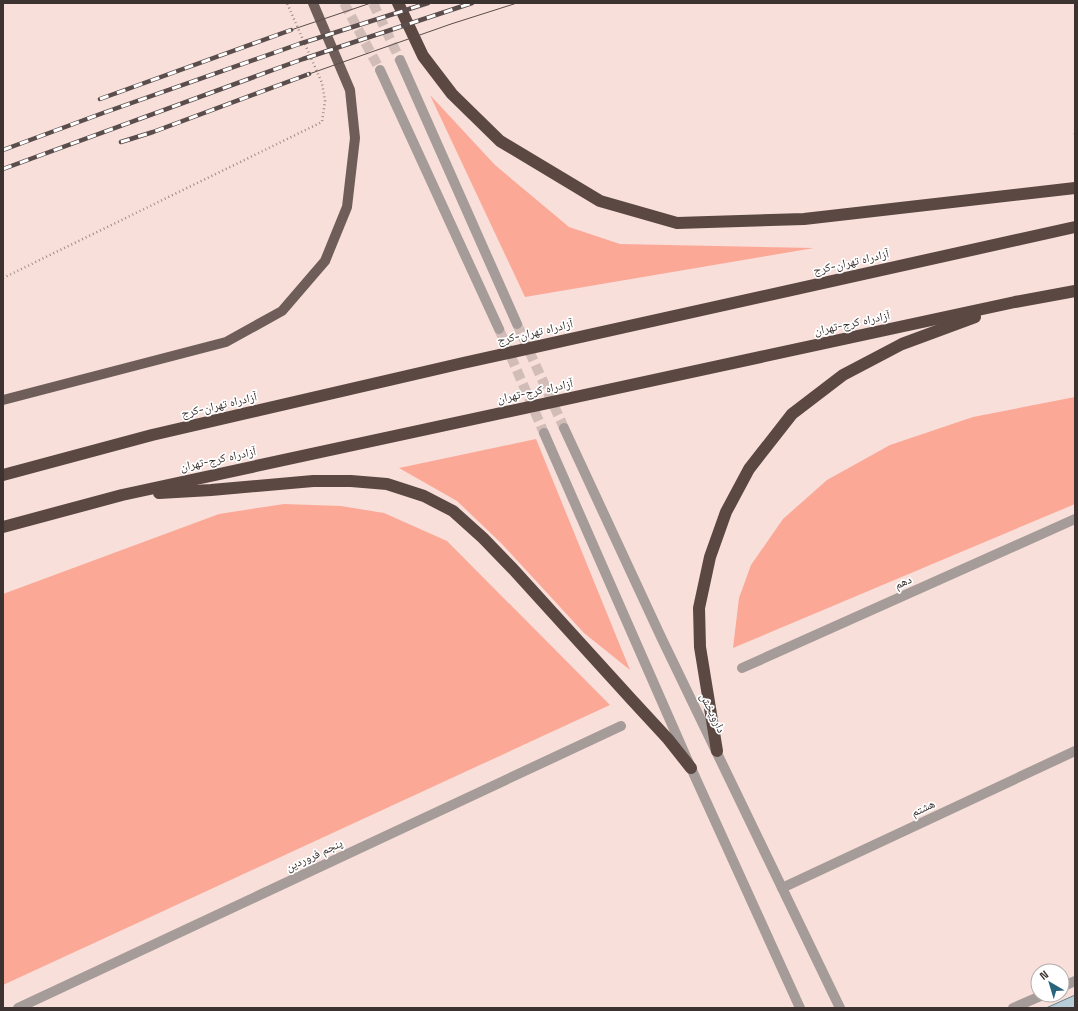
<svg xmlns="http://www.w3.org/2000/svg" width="1078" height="1011" font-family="'Space Grotesk','Noto Naskh Arabic',sans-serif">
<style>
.green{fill:#fca897}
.building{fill:#b6cdd7;stroke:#6b808a}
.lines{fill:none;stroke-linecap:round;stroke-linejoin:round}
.minor-tunnel{stroke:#d2bcb8;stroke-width:10;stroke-dasharray:10 5;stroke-linecap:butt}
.path{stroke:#9d8b88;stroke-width:2.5;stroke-dasharray:1 3;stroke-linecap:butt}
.minor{stroke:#a59b98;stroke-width:10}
.major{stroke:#6f5d59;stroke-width:10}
.highway{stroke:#5c4843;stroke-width:12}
.tram{stroke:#5a4d4b;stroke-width:1}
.rail-casing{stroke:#5a4d4b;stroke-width:4.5}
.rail{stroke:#fff;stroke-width:3;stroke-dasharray:9;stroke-linecap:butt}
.labels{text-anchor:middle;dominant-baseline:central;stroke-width:3.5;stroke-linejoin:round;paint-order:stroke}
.street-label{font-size:12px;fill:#3c3230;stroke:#fff}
</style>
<rect width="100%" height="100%" fill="#f8dfda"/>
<g class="green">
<polygon points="430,95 495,165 569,227 620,244 814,248 525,297"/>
<polygon points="1075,397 1075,504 733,648 739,598 751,565 783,519 827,480 890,445 973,417"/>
<polygon points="536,439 630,670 584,633 501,543 457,501 399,468"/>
<polygon points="284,504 341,506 384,513 447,541 610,705 3,985 3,594 219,514"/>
</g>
<polygon class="building" points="1075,995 1075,1008 1046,1008"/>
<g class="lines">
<g class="minor-tunnel">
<polyline points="344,3 380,70"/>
<polyline points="373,3 400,60"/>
<polyline points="517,324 564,428"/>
<polyline points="499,329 544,433"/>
</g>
<g class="path">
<polyline points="1075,130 1074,130 1075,134"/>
<polyline points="3,278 322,122 325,101 322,83 287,3"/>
</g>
<g class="minor">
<polyline points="400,60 517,324"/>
<polyline points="380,70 499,329"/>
<polyline points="564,428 661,637 840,1008"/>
<polyline points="544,433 691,768 800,1008"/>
<polyline points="742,668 1075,519"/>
<polyline points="782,888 1075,751"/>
<polyline points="1062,987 1075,981"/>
<polyline points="18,1008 621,726"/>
<polyline points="1013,1008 1043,995"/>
</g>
<polyline class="major" points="3,400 226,342 282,311 325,261 347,207 355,138 350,90 313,3"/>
<g class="highway">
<polyline points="398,3 423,56 452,94 500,141 600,201 677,223 804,219 1075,188"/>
<polyline points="3,475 152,435 463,363 1075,227"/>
<polyline points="159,493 211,490 313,481 351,481 387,484 424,496 453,511 483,538 513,569 632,700 668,739 691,768"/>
<polyline points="3,527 122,495 1015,302 1075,291"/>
<polyline points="717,751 700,647 699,608 710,557 726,512 749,469 792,414 843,375 902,344 975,317"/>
</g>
<g class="tram">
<polyline points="291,30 371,3"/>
<polyline points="309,74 451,24 517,3"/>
</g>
<g class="rail-casing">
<g id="rail">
<polyline points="100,99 291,30"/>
<polyline points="121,142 153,132 309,74"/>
<polyline points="3,150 103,113 299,44 428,3"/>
<polyline points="3,169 303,59 472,3"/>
</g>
</g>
<use href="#rail" class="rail"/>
</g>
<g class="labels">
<g class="street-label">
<text transform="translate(851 262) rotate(-13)">آزادراه تهران-کرج</text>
<text transform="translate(852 323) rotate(-12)">آزادراه کرج-تهران</text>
<text transform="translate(535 332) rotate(-13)">آزادراه تهران-کرج</text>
<text transform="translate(535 391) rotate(-12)">آزادراه کرج-تهران</text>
<text transform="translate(219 405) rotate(-13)">آزادراه تهران-کرج</text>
<text transform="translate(218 459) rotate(-12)">آزادراه کرج-تهران</text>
<text transform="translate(903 582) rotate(-24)">دهم</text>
<text transform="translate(713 713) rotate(64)">داروپخش</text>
<text transform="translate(923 808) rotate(-25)">هشتم</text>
<text transform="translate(314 855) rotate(-25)">پنجم فروردین</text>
</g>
</g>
<rect width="1078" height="1011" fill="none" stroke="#3c3230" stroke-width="8"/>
<g transform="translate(1050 983) rotate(322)"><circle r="19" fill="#ffffff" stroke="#b1adac"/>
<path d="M0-3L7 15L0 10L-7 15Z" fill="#28657c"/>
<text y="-6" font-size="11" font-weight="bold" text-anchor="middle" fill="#3c3230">N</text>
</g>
</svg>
